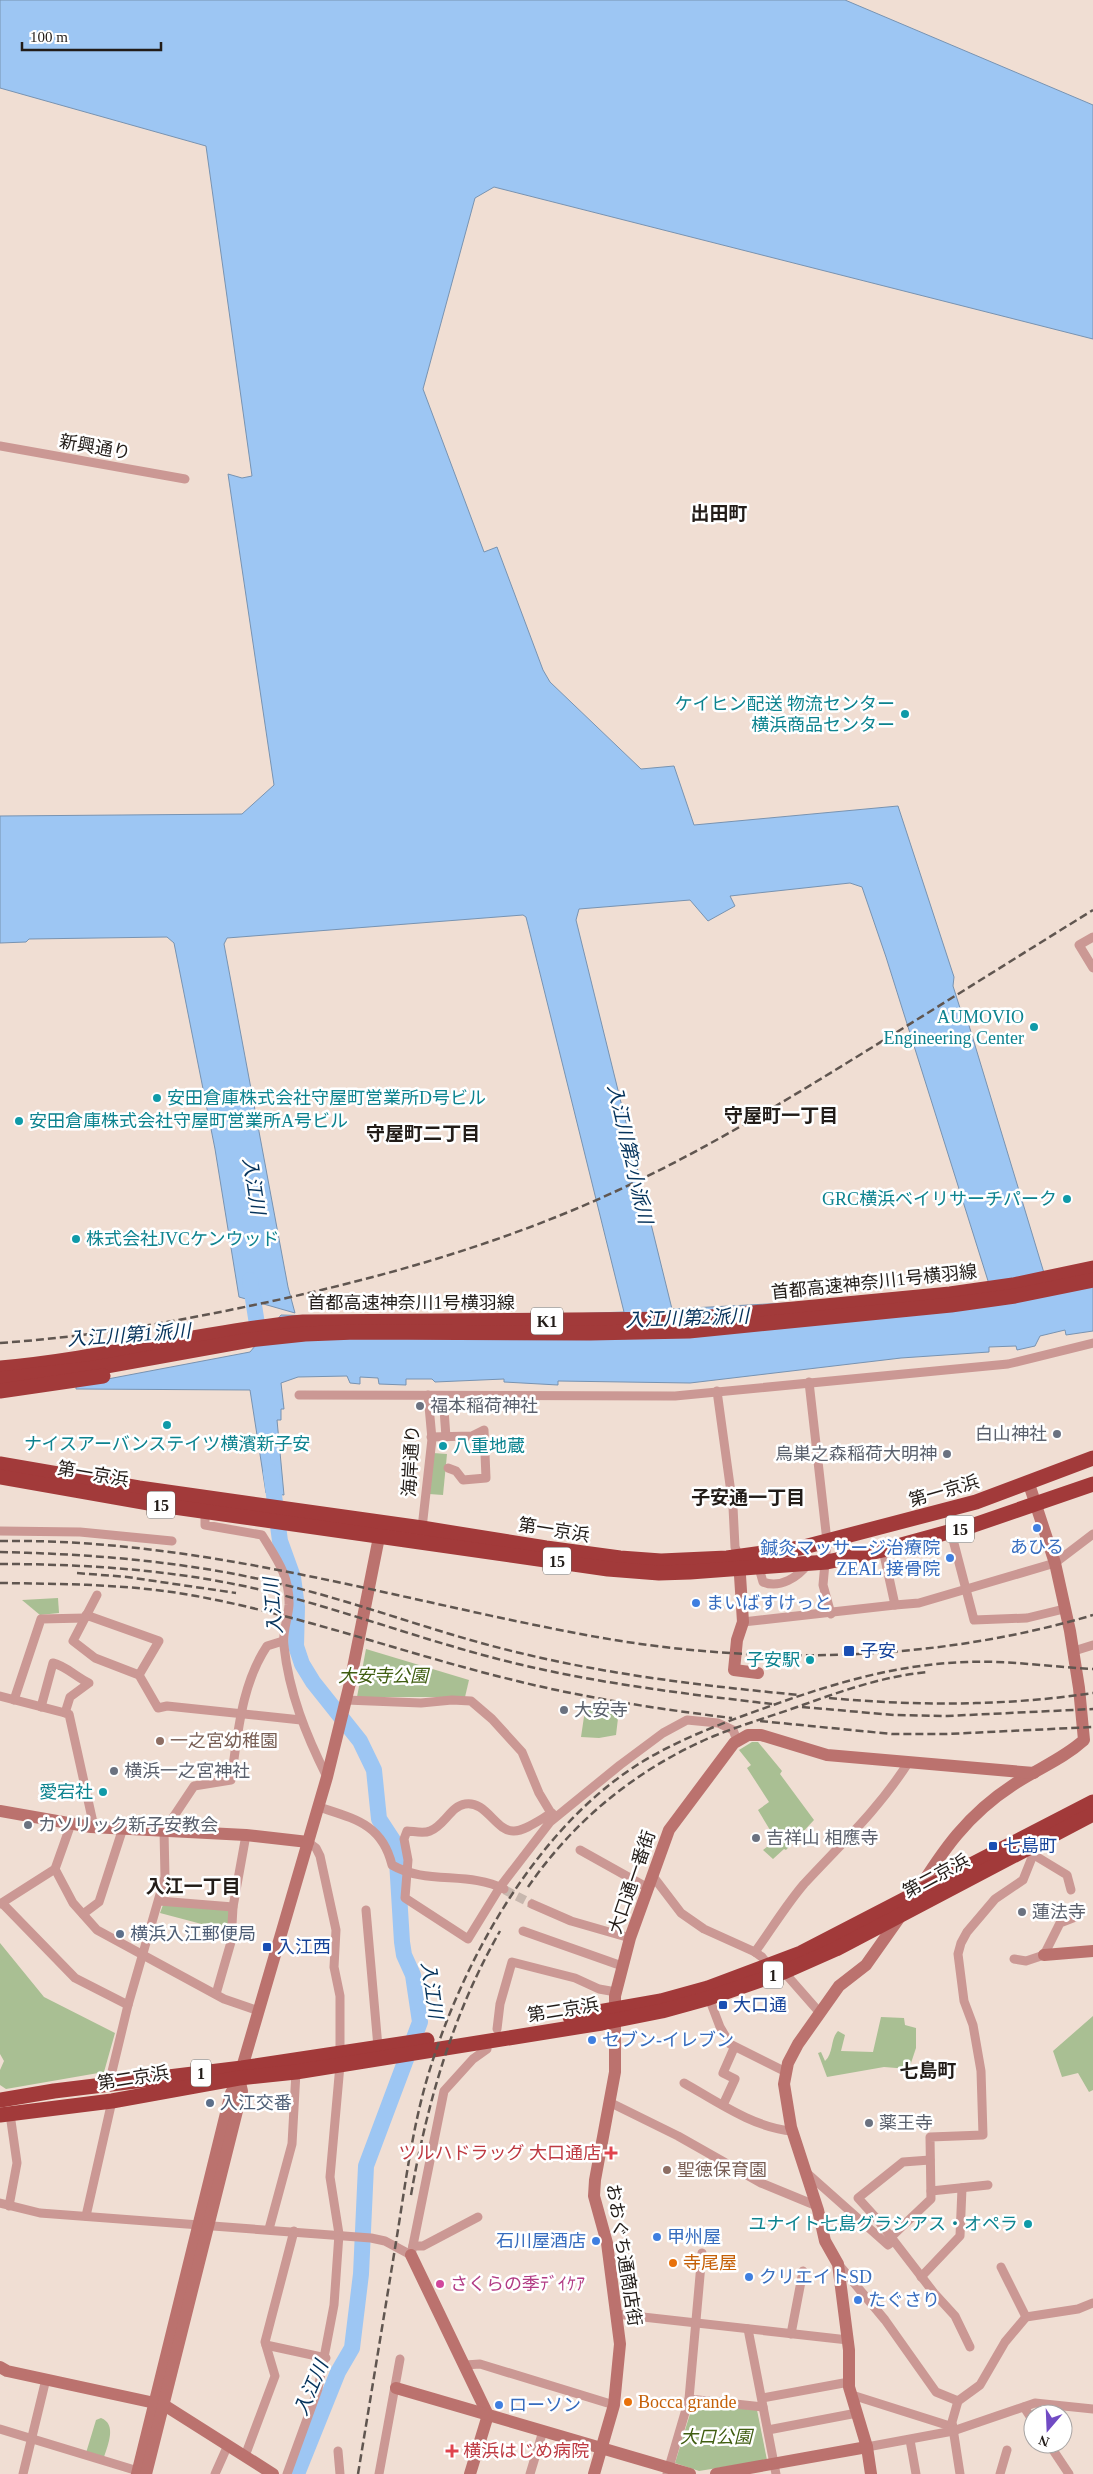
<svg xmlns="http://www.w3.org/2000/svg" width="1093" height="2474" font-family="'Times New Roman','Noto Sans JP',serif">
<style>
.green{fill:#a9bf93}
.water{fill:#9dc6f3;stroke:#7893b1;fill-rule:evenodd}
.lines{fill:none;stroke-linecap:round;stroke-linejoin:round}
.river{stroke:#9dc6f3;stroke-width:16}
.street-tunnel{stroke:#c7b7ae;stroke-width:9;stroke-dasharray:9 4.5;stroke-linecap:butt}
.street{stroke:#cb9894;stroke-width:9}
.secondary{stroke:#bb726e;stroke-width:12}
.highway{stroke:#a23a3a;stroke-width:15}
.rail{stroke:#605650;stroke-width:2.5;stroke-dasharray:8 4;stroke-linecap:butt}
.culture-dot{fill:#0f9aa8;stroke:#fff;stroke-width:2}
.worship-dot{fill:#6b7280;stroke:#fff;stroke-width:2}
.shop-dot{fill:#3f7fe0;stroke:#fff;stroke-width:2}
.transit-dot{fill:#1a4fb4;stroke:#fff;stroke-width:2}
.education-dot{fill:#8d6e63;stroke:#fff;stroke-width:2}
.service-dot{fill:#5c6f8a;stroke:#fff;stroke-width:2}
.health-dot{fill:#e0444e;stroke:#fff;stroke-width:2}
.food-dot{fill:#e8710a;stroke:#fff;stroke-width:2}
.hotel-dot{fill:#d1479c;stroke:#fff;stroke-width:2}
.labels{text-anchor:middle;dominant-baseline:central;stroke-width:5;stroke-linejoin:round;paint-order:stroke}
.shield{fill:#fff;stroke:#64605d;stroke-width:1}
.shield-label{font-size:16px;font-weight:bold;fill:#221c18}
.street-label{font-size:18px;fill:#221c18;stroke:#fff}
.culture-label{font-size:18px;fill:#0d838f;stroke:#fff;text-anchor:end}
.worship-label{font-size:18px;fill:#5b616d;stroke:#fff;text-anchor:start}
.shop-label{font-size:18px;fill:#366cbe;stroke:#fff;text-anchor:start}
.transit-label{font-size:18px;fill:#164399;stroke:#fff;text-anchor:start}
.park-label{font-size:18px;font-style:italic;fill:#405e11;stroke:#fff}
.education-label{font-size:18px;fill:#785e54;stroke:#fff;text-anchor:start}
.service-label{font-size:18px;fill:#4e5e75;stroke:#fff;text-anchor:start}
.health-label{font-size:18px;fill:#be3a42;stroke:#fff;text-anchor:end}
.food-label{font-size:18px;fill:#c56008;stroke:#fff;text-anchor:start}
.hotel-label{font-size:18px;fill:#b23c85;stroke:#fff;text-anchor:start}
.neighbourhood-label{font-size:19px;font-weight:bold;fill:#221c18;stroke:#fff}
.water-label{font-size:19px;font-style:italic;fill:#04325b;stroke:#fff}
</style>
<rect width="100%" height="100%" fill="#f0ded3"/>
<g class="green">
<polygon points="433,1453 447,1454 443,1495 429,1494"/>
<polygon points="58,1598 59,1613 40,1615 22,1600"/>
<polygon points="366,1649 469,1680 465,1697 357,1697"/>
<polygon points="591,1706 619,1710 616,1735 599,1738 581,1737 585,1710 589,1710"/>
<polygon points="752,1742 758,1742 782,1771 780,1774 814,1820 786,1850 784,1849 773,1859 763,1850 776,1840 758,1810 769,1802 747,1768 751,1765 739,1750"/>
<polygon points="163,1905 230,1909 228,1931 160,1913"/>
<polygon points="0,1943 44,1997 115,2033 104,2072 6,2089 0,2085 0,2070 4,2061 0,2054"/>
<polygon points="1093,2016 1093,2090 1089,2092 1078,2073 1062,2077 1053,2051"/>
<path d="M881 2017 904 2018 905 2025 916 2028V2048L909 2069 884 2067 827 2077 818 2053 821 2052 825 2061C834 2053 830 2039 838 2031L845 2035 841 2051 873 2052Z"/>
<polygon points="693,2404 757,2410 767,2460 699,2471 675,2463"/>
<path d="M101 2418C117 2424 108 2445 104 2457L86 2453 96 2420Z"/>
</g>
<path class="water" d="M0 0H845L1093 105V339L494 187 475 198 423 389 484 552 497 547 543 670 550 682 641 769 674 766 694 825 898 806 954 977 953 986 960 1008 964 1009 1044 1273 1093 1262V1331L1066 1335 1065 1330 1040 1336 1035 1346 1017 1350 1016 1346 989 1347V1352L901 1358 690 1383 558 1381V1385L504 1382V1379L435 1382 432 1379H406V1385L379 1384 378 1378 360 1377V1384L350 1383 347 1376 298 1377 281 1383 284 1409H281V1420H277L284 1495 266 1493 250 1390 76 1389V1385L250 1352 281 1315 431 1319 624 1312 526 917 523 915 227 938 224 944 288 1287 295 1313 239 1297 215 1149 174 943 167 937 29 939 26 942 0 943V816L242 814 274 785 228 474 242 478 252 476 206 146 0 88ZM850 883 862 887 886 957 989 1284 863 1299 672 1309 576 920 579 909 690 900 708 921 735 906 730 896Z"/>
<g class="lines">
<g class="river">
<polyline points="250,1280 260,1343"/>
<polyline points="271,1472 280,1541 293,1577 297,1607 296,1646 302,1664 313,1682 360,1741 374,1770 379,1819 396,1845 402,1942 404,1955 413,1975 420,2022 366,2166 361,2274 352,2348 338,2372 297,2474"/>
</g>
<polyline class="street-tunnel" points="505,1890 532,1904"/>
<g class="street">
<polyline points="0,446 185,479"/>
<polyline points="1093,937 1079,945 1093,968"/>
<polyline points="809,1382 827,1541 823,1585 831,1614"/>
<polyline points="717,1391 733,1507 735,1547 739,1557"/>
<polyline points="299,1395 675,1396 1008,1364 1093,1343"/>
<polyline points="443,1396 446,1437"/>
<polyline points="431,1437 472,1436 484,1430 486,1478 463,1480 456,1471 448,1468"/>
<path d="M205 1511V1525L262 1535C276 1558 290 1576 289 1605 288 1619 282 1632 284 1646 289 1693 306 1735 327 1777"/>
<polyline points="422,1528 432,1439 428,1395"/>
<polyline points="0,1531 80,1532 172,1541"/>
<polyline points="951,1532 974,1620 1027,1618 1064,1609"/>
<polyline points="883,1550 895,1605 919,1603 1055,1563 1093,1534"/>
<path d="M759 1568 763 1582C780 1589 798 1577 808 1564"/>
<polyline points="97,1595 73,1641 95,1658 139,1675 158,1708 167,1706 301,1720"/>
<polyline points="86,1615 159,1641 139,1675"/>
<polyline points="743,1622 895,1605"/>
<polyline points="1074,1651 1093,1645"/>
<polyline points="0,1696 69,1714 94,1827"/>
<polyline points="14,1700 41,1619 85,1618"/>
<polyline points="346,1700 421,1703 452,1700 471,1701 492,1719 522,1752 539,1793 554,1818"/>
<path d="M41 1707 53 1663C66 1666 76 1677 89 1683L70 1697 65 1713"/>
<path d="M319 1807C355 1819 382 1824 392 1865 426 1885 469 1871 504 1889"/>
<path d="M552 1813C541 1819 525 1831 514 1831 496 1832 486 1800 465 1804 451 1806 444 1826 430 1831 423 1834 413 1831 407 1831L404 1839 408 1860 405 1898 468 1939 500 1887 550 1822 620 1765 663 1733 687 1720 718 1723 733 1730 735 1735"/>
<polyline points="308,1842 316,1848 320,1856 336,1930 334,1967 340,1996 340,2052"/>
<polyline points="580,1850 648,1888"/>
<polyline points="1029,1852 1067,1875 1071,1890"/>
<polyline points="55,1869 73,1903 97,1930 224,1999 259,2011"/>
<polyline points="652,1875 681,1913 704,1929 755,1952 762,1957 769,1966"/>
<polyline points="159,1901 233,1907"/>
<polyline points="2,1903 75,1978 128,2005"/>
<polyline points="0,1904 55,1869 71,1824"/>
<polyline points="532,1904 571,1921 630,1938"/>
<polyline points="366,1910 378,2047"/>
<polyline points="83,1914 99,1902 123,1828"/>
<polyline points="523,1931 622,1966"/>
<path d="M755 1952C771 1930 786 1905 804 1884 841 1844 878 1810 908 1763"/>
<polyline points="1014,1959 1026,1961 1044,1955 1060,1923 1078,1916"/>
<polyline points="784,1972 820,2013"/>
<polyline points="216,1994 231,1942 233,1907 246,1835"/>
<polyline points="709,1998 720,2027 730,2044 786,2072"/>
<polyline points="497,2029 500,2004 512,1962 575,1978 599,1989 616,1992"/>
<path d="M684 2083C716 2101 754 2128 792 2131"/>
<path d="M109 2084 128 2005 165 1877 164 1831 194 1786 231 1780C238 1734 241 1685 267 1646L283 1641"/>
<polyline points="609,2102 678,2136 761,2183 817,2206"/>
<polyline points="723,2105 735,2079 723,2073 734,2048"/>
<polyline points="930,2160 903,2162 858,2198 877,2219 934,2293 955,2316 970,2347"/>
<polyline points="807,2173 888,2245 892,2242"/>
<polyline points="931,2191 988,2185"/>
<polyline points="0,2203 40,2213 371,2238 385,2241 411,2255 444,2091 473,2059 487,2049 486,2041"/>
<polyline points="9,2206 17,2163 10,2114"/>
<polyline points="86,2216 112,2101"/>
<polyline points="269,2229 292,2144 296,2072"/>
<polyline points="890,2238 931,2199 930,2137 983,2135 981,2071 973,2025 964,2001 958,1954 961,1943 967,1932 995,1899 1023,1880 1033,1855"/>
<polyline points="413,2246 423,2246 478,2217"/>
<polyline points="839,2265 885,2320 936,2392 958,2401 980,2385 1005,2342 1026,2317 1078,2309 1093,2303"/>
<polyline points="1001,2267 1026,2317"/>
<polyline points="921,2277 960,2236 962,2188"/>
<polyline points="616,2314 848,2340"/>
<polyline points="748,2329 776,2474"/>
<polyline points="791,2334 803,2271"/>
<polyline points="266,2345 326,2358"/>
<polyline points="465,2365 480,2364 614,2405"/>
<polyline points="852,2395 953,2427"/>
<polyline points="762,2398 849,2382"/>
<polyline points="689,2399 763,2407"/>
<polyline points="958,2401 952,2422 960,2474"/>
<polyline points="1024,2407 1033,2421"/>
<polyline points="0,2429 138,2471"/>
<polyline points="768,2430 857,2413"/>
<polyline points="910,2440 916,2474"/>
<polyline points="1049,2444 1069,2474"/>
<polyline points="867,2447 953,2431 1035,2403 1093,2409"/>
<polyline points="338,2451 340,2474"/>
<polyline points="245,2456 275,2376 265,2342 294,2231"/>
<polyline points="23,2474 46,2379"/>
<polyline points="215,2474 228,2445"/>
<polyline points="287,2474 318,2389 334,2305 339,2234 330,2177 340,2065"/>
<polyline points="379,2474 400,2359"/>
<polyline points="530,2474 543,2431"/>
<polyline points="667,2474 689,2399 702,2253"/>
<polyline points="1000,2474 1007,2450"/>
</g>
<g class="secondary">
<polyline points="739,1560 743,1622 737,1640 734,1670 758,1673"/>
<polyline points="0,1811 91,1827 246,1835 308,1842"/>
<path d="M915 1895C943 1850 967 1815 1013 1785 1037 1769 1063 1759 1084 1740L1079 1688 1070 1631 1055 1563 1029 1484"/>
<polyline points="1044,1955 1093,1951"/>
<polyline points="411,2255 488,2415 470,2474"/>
<polyline points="0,2367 7,2371 164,2405 273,2474"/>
<polyline points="396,2388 690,2474"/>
<polyline points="137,2474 231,2093 239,2078 327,1777 350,1683 381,1527"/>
<polyline points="146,2474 242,2091 239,2078"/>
<polyline points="594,2474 614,2405 620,2344 607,2243 594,2196 595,2180 615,2072 615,1996 630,1938 669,1830 734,1743 748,1735 761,1735 827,1755 1034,1773"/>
<polyline points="716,2474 867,2447"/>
<polyline points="871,2474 867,2447 849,2387 849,2350 838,2264 825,2241 818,2210 791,2127 784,2084 788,2063 798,2044 839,1986 866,1965 902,1914"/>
</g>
<g class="highway">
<path d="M0 1368C102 1359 201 1332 303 1322L689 1319 950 1294 1013 1285 1093 1268"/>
<polyline points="0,1379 95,1368 250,1340 305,1334 356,1332 590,1333 689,1331 951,1305 1015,1296 1093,1280"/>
<polyline points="0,1391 103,1376"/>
<polyline points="0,1464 139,1488 422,1528 546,1548 620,1558 661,1561 727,1558 800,1548 976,1502 1093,1458"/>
<polyline points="0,1477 160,1505 608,1569 659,1573 690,1572 827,1562 883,1550 974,1525 1093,1484"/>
<polyline points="570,2017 661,2001 708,1988 801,1953 1093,1802"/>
<polyline points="0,2100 54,2091 242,2068 427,2040"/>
<polyline points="0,2115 112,2101 239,2078 296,2072 602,2023 662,2011 709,1998 784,1972 836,1949 1093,1814"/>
</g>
<g class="rail">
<path d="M0 1343C86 1337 170 1323 254 1305 369 1281 484 1249 592 1202 702 1154 803 1090 905 1027 968 988 1030 949 1093 910"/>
<path d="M0 1541C204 1538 398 1601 597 1637 759 1666 935 1662 1093 1615"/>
<path d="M0 1552C90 1554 180 1561 268 1581 353 1600 435 1633 520 1653 611 1675 705 1686 799 1695"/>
<path d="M0 1564C95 1564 190 1571 282 1595 361 1616 438 1645 518 1664 602 1684 687 1694 772 1704"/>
<polyline points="77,1573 127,1577 236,1593"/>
<path d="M0 1583C65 1584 132 1584 196 1596 304 1616 406 1654 513 1680 585 1698 658 1709 732 1718"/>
<path d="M829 1698C916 1706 1006 1706 1093 1693"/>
<polyline points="802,1707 894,1715 947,1716 1093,1709"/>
<polyline points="760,1721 892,1734 947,1734 1093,1727"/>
<path d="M528 1887C575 1819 638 1768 714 1736 741 1725 769 1717 797 1707 839 1692 883 1676 928 1672"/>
<path d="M411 2195C427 2103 453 2013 500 1931"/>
<path d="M358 2474C371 2395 384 2316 397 2236 406 2180 413 2123 430 2069 464 1958 537 1829 637 1765 680 1738 728 1721 776 1704 838 1682 900 1664 967 1662 1008 1660 1051 1667 1093 1669"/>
</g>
</g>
<g class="culture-dot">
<circle cx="905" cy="714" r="5"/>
<circle cx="1034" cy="1027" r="5"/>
<circle cx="157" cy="1098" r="5"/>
<circle cx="19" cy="1121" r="5"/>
<circle cx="1067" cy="1199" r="5"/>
<circle cx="76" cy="1239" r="5"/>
<circle cx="167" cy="1425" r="5"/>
<circle cx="443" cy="1446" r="5"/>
<circle cx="810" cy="1660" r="5"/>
<circle cx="103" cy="1792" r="5"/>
<circle cx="1028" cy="2224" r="5"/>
</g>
<g class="worship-dot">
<circle cx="420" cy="1406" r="5"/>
<circle cx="1057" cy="1434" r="5"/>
<circle cx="947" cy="1454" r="5"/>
<circle cx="564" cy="1710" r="5"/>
<circle cx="114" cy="1771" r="5"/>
<circle cx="28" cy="1825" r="5"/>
<circle cx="756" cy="1838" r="5"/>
<circle cx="1022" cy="1912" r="5"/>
<circle cx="869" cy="2123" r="5"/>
</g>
<g class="shop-dot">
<circle cx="1037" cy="1528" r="5"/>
<circle cx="950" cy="1558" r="5"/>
<circle cx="696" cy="1603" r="5"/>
<circle cx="592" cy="2040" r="5"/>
<circle cx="657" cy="2237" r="5"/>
<circle cx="596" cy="2241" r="5"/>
<circle cx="749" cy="2277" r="5"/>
<circle cx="858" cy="2300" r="5"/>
<circle cx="499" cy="2405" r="5"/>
</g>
<g class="transit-dot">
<rect x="843" y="1645" width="12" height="12" rx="2.5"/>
<rect x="988" y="1841" width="10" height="10" rx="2.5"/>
<rect x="262" y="1942" width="10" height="10" rx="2.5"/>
<rect x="718" y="2000" width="10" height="10" rx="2.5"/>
</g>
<g class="education-dot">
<circle cx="160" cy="1741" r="5"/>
<circle cx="667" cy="2170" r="5"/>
</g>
<g class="service-dot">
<circle cx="120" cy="1934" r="5"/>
<circle cx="210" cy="2103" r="5"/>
</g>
<g class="health-dot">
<path d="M608.5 2145.5h5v5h5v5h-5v5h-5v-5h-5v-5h5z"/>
<path d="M449.5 2443.5h5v5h5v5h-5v5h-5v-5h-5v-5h5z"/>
</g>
<g class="food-dot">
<circle cx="673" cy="2263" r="5"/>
<circle cx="628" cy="2402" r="5"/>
</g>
<circle class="hotel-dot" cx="440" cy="2284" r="5"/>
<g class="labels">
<g class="shield">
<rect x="531" y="1307.5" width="32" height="27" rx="4"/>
<rect x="147" y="1491.5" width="28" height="27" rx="4"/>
<rect x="946" y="1515.5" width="28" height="27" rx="4"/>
<rect x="543" y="1547.5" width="28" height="27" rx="4"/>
<rect x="763" y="1961.5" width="20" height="27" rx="4"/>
<rect x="191" y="2059.5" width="20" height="27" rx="4"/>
</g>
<g class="shield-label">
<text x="547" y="1321">K1</text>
<text x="161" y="1505">15</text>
<text x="960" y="1529">15</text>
<text x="557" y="1561">15</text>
<text x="773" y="1975">1</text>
<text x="201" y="2073">1</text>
</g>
<g class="street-label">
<text transform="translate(95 447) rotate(10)">新興通り</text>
<text transform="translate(874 1282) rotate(-6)">首都高速神奈川1号横羽線</text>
<text x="411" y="1303">首都高速神奈川1号横羽線</text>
<text transform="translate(411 1461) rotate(-87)">海岸通り</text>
<text transform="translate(93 1474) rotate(10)">第一京浜</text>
<text transform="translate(944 1491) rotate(-16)">第一京浜</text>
<text transform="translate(554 1530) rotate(9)">第一京浜</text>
<text transform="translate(936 1876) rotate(-28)">第二京浜</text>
<text transform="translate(632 1882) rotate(-71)">大口通一番街</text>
<text transform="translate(563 2010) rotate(-9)">第二京浜</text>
<text transform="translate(133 2078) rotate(-9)">第二京浜</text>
<text transform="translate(624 2255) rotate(81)">おおぐち通商店街</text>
</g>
<g class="culture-label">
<text x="895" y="704">ケイヒン配送 物流センター<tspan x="895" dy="21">横浜商品センター</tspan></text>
<text x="1024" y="1017">AUMOVIO<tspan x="1024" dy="21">Engineering Center</tspan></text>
<text x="167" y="1098" text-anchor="start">安田倉庫株式会社守屋町営業所D号ビル</text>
<text x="29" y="1121" text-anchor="start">安田倉庫株式会社守屋町営業所A号ビル</text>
<text x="1057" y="1199">GRC横浜ベイリサーチパーク</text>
<text x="86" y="1239" text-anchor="start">株式会社JVCケンウッド</text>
<text x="167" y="1444" text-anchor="middle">ナイスアーバンステイツ横濱新子安</text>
<text x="453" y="1446" text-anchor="start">八重地蔵</text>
<text x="800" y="1660">子安駅</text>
<text x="93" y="1792">愛宕社</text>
<text x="1018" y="2224">ユナイト七島グラシアス・オペラ</text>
</g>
<g class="worship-label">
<text x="430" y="1406">福本稲荷神社</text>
<text x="1047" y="1434" text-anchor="end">白山神社</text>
<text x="937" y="1454" text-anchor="end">烏巣之森稲荷大明神</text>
<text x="574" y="1710">大安寺</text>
<text x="124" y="1771">横浜一之宮神社</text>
<text x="38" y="1825">カソリック新子安教会</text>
<text x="766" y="1838">吉祥山 相應寺</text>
<text x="1032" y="1912">蓮法寺</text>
<text x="879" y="2123">薬王寺</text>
</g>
<g class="shop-label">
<text x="1037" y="1547" text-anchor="middle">あひる</text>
<text x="940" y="1548" text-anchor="end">鍼灸マッサージ治療院<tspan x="940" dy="21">ZEAL 接骨院</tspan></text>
<text x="706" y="1603">まいばすけっと</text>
<text x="602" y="2040">セブン-イレブン</text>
<text x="667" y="2237">甲州屋</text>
<text x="586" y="2241" text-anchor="end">石川屋酒店</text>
<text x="759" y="2277">クリエイトSD</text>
<text x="868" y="2300">たぐさり</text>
<text x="509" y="2405">ローソン</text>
</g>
<g class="transit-label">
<text x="860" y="1651">子安</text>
<text x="1003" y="1846">七島町</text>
<text x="277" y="1947">入江西</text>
<text x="733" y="2005">大口通</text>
</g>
<g class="park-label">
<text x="383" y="1676">大安寺公園</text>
<text x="716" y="2437">大口公園</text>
</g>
<g class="education-label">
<text x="170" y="1741">一之宮幼稚園</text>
<text x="677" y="2170">聖徳保育園</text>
</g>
<g class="service-label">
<text x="130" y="1934">横浜入江郵便局</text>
<text x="220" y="2103">入江交番</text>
</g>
<g class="health-label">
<text x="601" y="2153">ツルハドラッグ 大口通店</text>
<text x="463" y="2451" text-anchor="start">横浜はじめ病院</text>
</g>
<g class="food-label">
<text x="683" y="2263">寺尾屋</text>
<text x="638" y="2402">Bocca grande</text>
</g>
<g class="hotel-label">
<text x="450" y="2284">さくらの季ﾃﾞｲｹｱ</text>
</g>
<g class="neighbourhood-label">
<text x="719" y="513">出田町</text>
<text x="781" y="1115">守屋町一丁目</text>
<text x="423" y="1133">守屋町二丁目</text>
<text x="748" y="1497">子安通一丁目</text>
<text x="193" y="1886">入江一丁目</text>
<text x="928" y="2070">七島町</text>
</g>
<g class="water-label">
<text transform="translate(630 1154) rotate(77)">入江川第2小派川</text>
<text transform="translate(254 1186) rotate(81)">入江川</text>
<text transform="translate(687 1318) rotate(-2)">入江川第2派川</text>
<text transform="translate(129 1335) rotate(-4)">入江川第1派川</text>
<text transform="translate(273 1606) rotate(-95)">入江川</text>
<text transform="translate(432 1990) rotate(82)">入江川</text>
<text transform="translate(311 2388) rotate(-67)">入江川</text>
</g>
</g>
<g transform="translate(1048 2429) rotate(199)"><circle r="24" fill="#ffffff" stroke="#a7a4a3"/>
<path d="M0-4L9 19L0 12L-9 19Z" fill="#714bc4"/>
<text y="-8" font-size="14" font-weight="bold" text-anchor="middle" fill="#221c18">N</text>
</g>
<path d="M22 42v8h139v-8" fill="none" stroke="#221c18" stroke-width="2.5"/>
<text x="30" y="42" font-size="15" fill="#221c18" stroke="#ffffff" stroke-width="4" paint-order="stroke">100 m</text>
</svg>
